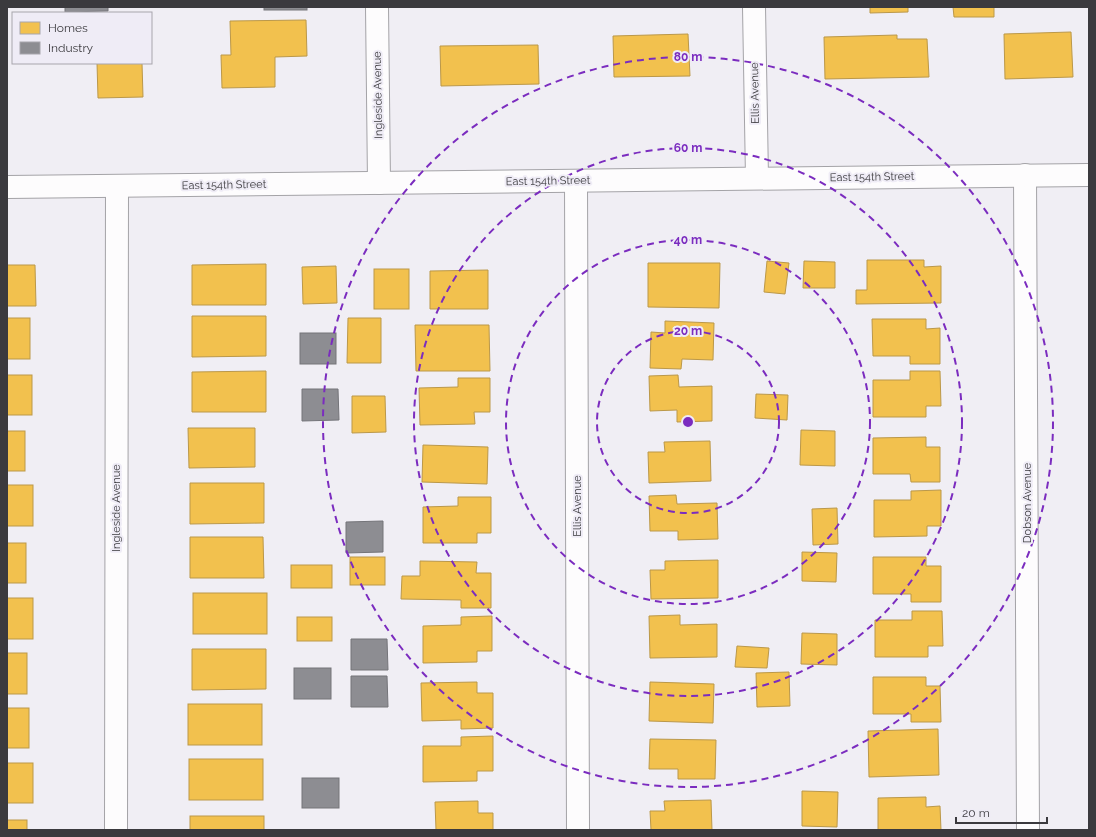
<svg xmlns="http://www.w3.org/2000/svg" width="1096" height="837" font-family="Raleway,sans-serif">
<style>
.homes{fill:#f2c14e;stroke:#bb9849}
.industry{fill:#8d8d92;stroke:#747479}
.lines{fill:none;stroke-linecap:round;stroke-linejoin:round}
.minor-casing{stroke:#a4a3a7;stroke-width:24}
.tertiary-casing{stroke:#a4a3a7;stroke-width:24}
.minor{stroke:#fdfcfd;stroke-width:22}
.tertiary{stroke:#fdfcfd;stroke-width:22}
.ring{fill:none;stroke:#7b2cbf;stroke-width:2;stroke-dasharray:7 5}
.labels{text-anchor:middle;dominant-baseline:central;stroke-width:4;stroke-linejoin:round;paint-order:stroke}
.street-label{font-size:11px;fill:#3b3a3e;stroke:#efecf6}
.centre{fill:#7b2cbf;stroke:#efecf6;stroke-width:2}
.ring-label{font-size:12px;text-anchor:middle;font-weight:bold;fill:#7b2cbf;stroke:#efecf6;stroke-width:4;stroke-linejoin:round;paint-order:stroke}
</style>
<rect width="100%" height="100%" fill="#f0eef4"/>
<g class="homes">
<polygon points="870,7 908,7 908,12 870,13"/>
<polygon points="953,7 994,7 994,17 954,17"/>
<polygon points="306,20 307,56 275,57 275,87 222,88 221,55 231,55 230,21"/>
<polygon points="1071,32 1073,77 1005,79 1004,34"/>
<polygon points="688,34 690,76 614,77 613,36"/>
<polygon points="897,35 897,39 927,39 929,77 825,79 824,37"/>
<polygon points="538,45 539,84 441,86 440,46"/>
<polygon points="97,63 142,63 143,97 98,98"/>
<polygon points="867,260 924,260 924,267 941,266 941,303 856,304 856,290 867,290"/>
<polygon points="767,261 789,263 785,294 764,292"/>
<polygon points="804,261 835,262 835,288 803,288"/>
<polygon points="648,263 720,263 719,308 648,307"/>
<polygon points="266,264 266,305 192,305 192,265"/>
<polygon points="7,265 35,265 36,306 7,306"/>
<polygon points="336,266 337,303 303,304 302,267"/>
<rect x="374" y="269" width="35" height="40"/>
<polygon points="488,270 488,309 430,309 430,271"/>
<polygon points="192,316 266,316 266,356 192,357"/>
<rect x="7" y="318" width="23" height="41"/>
<polygon points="348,318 381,318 381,363 347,363"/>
<polygon points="872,319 926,319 926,329 940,328 940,364 910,364 910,356 873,356"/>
<polygon points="665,321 714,323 713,360 682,359 681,369 650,368 651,332 665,333"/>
<polygon points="415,325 489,325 490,371 416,371"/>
<polygon points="266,371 266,412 192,412 192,372"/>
<polygon points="910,371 940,371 941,406 926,406 926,417 873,417 873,380 910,380"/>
<rect x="7" y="375" width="25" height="40"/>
<polygon points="678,375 679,387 712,386 712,421 677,422 677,410 650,411 649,376"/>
<polygon points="458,378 490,378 490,412 474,412 475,424 420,425 419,388 458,387"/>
<polygon points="756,394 788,395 787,420 755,418"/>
<polygon points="352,396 385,396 386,432 352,433"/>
<polygon points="188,428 255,428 255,467 189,468"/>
<polygon points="801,430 835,431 835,466 800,465"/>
<rect x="7" y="431" width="18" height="40"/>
<polygon points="926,437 926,447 940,447 940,482 911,482 910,474 873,474 873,438"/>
<polygon points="710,441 711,481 649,483 648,452 665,452 664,442"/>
<polygon points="423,445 488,447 487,484 422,482"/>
<polygon points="190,483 264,483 264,523 190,524"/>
<rect x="7" y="485" width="26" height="41"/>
<polygon points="941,490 941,526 927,526 927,536 874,537 874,500 911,500 911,491"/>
<polygon points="676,495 677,504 717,503 718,539 678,540 678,531 650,531 649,496"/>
<polygon points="458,497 491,497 491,533 477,533 477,543 423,543 423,507 458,506"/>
<polygon points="837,508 838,544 813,545 812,509"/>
<polygon points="190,537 263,537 264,578 190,578"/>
<rect x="7" y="543" width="19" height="40"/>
<polygon points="802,552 837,553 836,582 802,581"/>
<rect x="350" y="557" width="35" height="28"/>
<polygon points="873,557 926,557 926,566 941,566 941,602 911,602 911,594 873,594"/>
<polygon points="718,560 718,598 651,599 650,570 665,570 665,561"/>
<polygon points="420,561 477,562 476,573 491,573 491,608 461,608 461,600 401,599 402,576 420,576"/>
<rect x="291" y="565" width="41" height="23"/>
<rect x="193" y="593" width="74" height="41"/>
<rect x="7" y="598" width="26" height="41"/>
<polygon points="912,611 942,611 943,646 928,646 928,657 875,657 875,620 912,620"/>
<polygon points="680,615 680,625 717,624 717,657 650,658 649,616"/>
<polygon points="492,616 492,651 477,651 477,662 423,663 423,626 461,625 461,617"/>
<rect x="297" y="617" width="35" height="24"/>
<polygon points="802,633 837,634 837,665 801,664"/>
<polygon points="737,646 769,648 767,668 735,667"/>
<polygon points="192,649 266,649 266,689 192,690"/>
<rect x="7" y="653" width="20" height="41"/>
<polygon points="789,672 790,706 757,707 756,673"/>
<polygon points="873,677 926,677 926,686 940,686 941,722 911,722 911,714 873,714"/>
<polygon points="477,682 477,693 493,693 493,728 461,729 461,720 422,721 421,683"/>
<polygon points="650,682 714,684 713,723 649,721"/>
<rect x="188" y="704" width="74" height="41"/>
<rect x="7" y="708" width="22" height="40"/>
<polygon points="938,729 939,775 869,777 868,731"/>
<polygon points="493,736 493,771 477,771 477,781 423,782 423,746 461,746 461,737"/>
<polygon points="650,739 716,740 715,779 678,779 678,769 649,769"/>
<rect x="189" y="759" width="74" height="41"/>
<rect x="7" y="763" width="26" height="40"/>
<polygon points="802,791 838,792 837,827 802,826"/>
<polygon points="926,797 926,807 940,806 941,830 878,830 878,798"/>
<polygon points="711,800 712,830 651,830 650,811 665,811 664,801"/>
<polygon points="478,801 478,813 493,813 493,830 436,830 435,802"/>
<rect x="190" y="816" width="74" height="14"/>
<rect x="7" y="820" width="20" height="10"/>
</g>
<g class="industry">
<polygon points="65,7 108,7 108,11 65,12"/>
<rect x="264" y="7" width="43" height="3"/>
<rect x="300" y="333" width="36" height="31"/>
<polygon points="302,389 338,389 339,420 302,421"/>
<polygon points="383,521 383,552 346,553 346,522"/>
<polygon points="351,639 387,639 388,670 351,670"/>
<rect x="294" y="668" width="37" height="31"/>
<polygon points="351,676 387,676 388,707 351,707"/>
<rect x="302" y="778" width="37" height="30"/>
</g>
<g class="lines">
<g class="minor-casing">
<g id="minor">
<polyline points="377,7 379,183"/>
<polyline points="754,7 757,178"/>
<polyline points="1025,175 1028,830"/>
<polyline points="576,181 578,830"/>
<polyline points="116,830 117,186"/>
</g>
</g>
<g class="tertiary-casing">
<polyline id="tertiary" points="7,187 1089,175"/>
</g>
<use href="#minor" class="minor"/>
<use href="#tertiary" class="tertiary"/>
</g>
<g class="ring">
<circle cx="688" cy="422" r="91"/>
<circle cx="688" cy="422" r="182"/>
<circle cx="688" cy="422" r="274"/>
<circle cx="688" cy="422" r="365"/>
</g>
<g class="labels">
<g class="street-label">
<text transform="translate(755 93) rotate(-91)">Ellis Avenue</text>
<text transform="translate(378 95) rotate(-91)">Ingleside Avenue</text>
<text transform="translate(872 177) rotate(-1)">East 154th Street</text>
<text transform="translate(548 181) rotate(-1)">East 154th Street</text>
<text transform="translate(224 185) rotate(-1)">East 154th Street</text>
<text transform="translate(1027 503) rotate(-90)">Dobson Avenue</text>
<text transform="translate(577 506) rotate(-90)">Ellis Avenue</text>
<text transform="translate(116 508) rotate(-90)">Ingleside Avenue</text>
</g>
</g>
<circle cx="688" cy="422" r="6" class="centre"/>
<g class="ring-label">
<text x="688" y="61">80 m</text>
<text x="688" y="152">60 m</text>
<text x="688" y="244">40 m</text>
<text x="688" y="335">20 m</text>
</g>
<rect width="1096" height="837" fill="none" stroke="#3b3a3e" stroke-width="16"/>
<rect x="12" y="12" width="140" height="52" fill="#efecf6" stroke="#a7a5ac"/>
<rect x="20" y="22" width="20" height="12" fill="#f2c14e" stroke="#a7a5ac"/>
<text x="48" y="32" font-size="12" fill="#3b3a3e">Homes</text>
<rect x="20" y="42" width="20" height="12" fill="#8d8d92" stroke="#a7a5ac"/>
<text x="48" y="52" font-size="12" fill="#3b3a3e">Industry</text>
<path d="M956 817v6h91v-6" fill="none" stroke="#3b3a3e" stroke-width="2"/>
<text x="962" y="817" font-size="12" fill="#3b3a3e" stroke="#efecf6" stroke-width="3" paint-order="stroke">20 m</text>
</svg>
